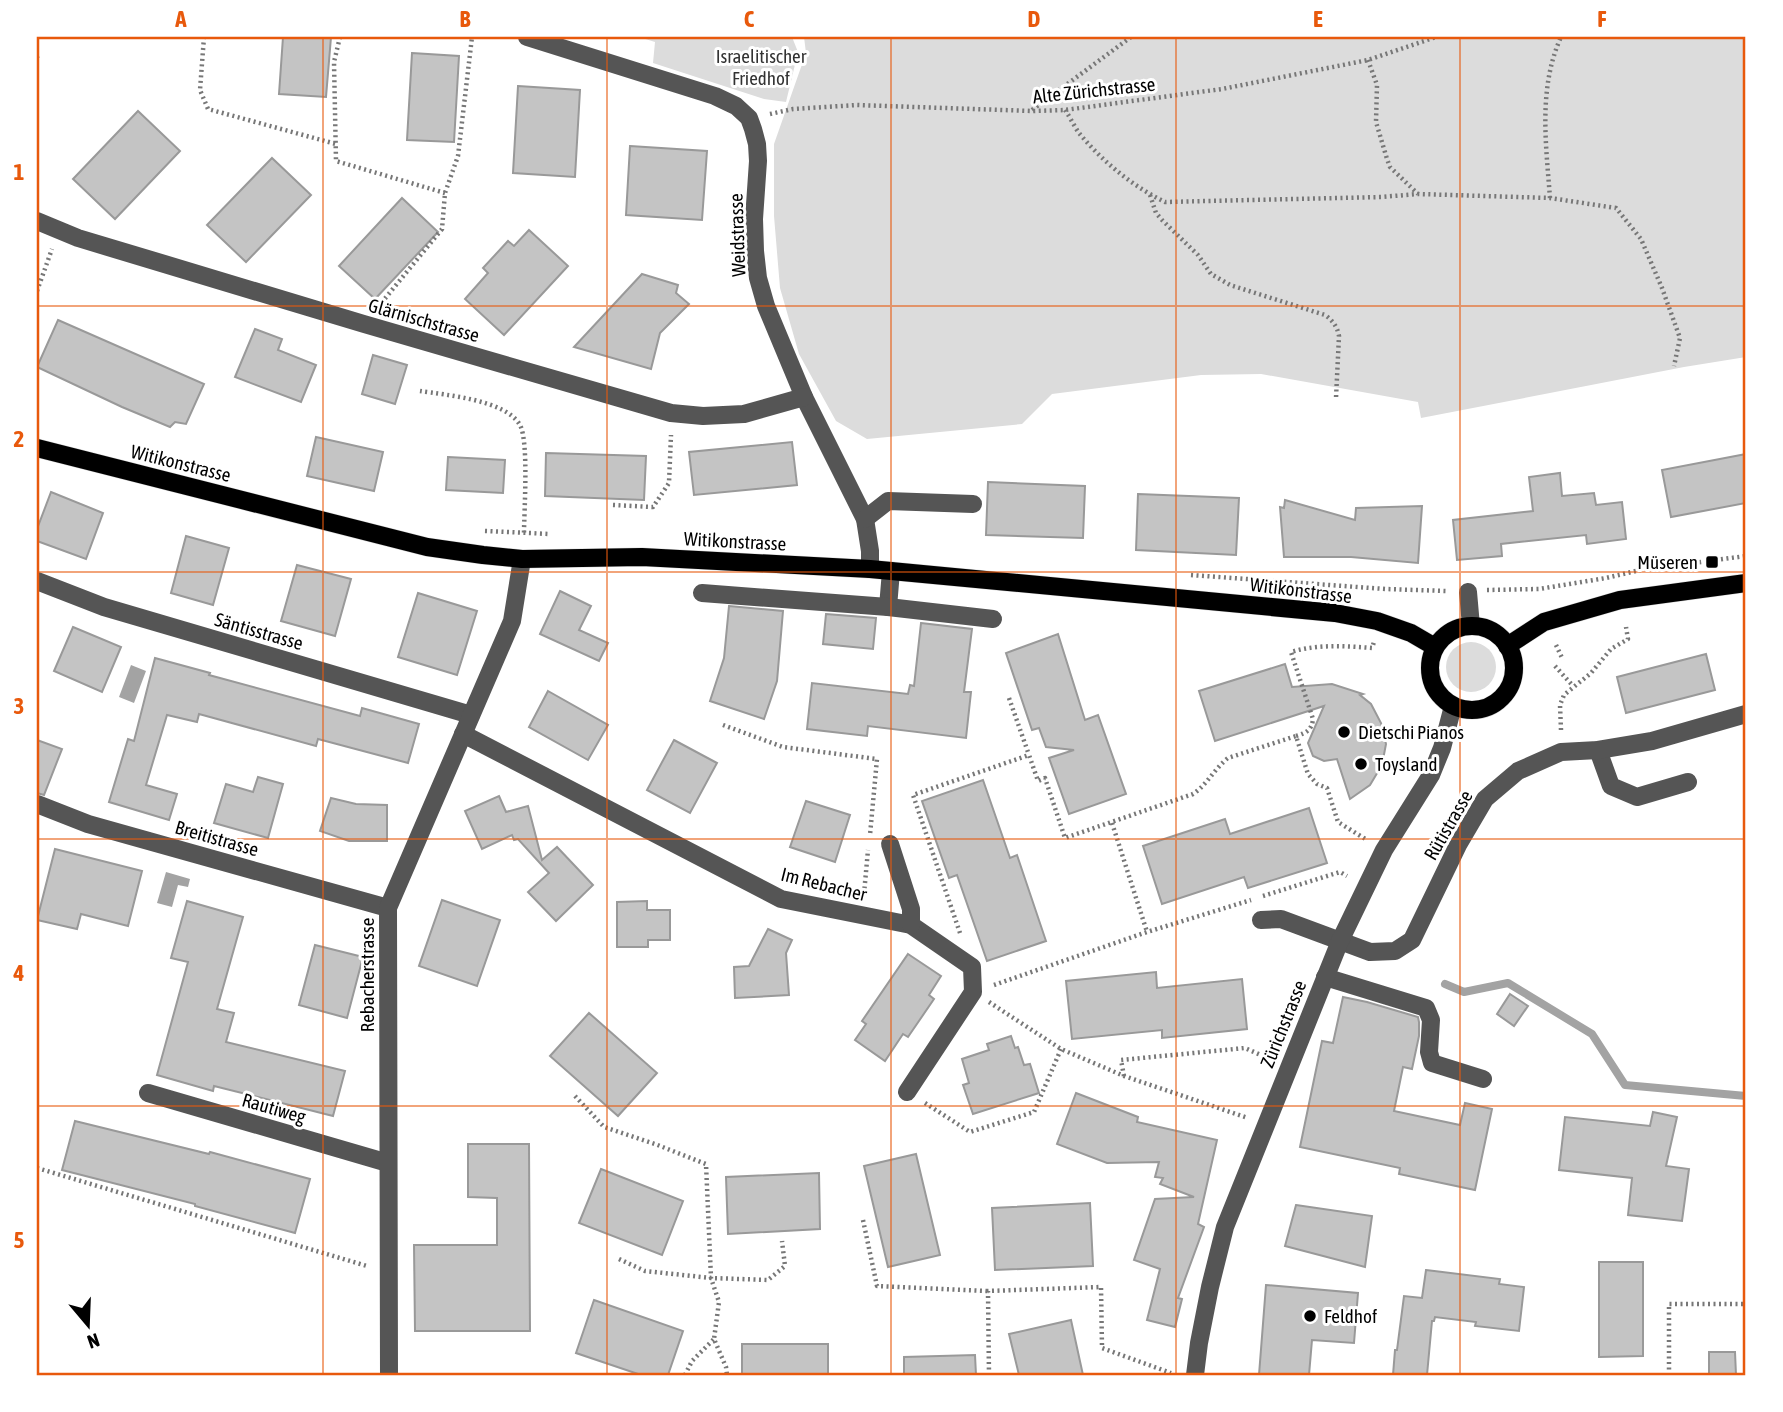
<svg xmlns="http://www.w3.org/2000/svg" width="1783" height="1412" font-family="'Asap Condensed',sans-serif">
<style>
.green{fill:#dcdcdc}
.water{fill:#a3a3a3}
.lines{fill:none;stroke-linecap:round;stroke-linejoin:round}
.stream{stroke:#a3a3a3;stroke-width:8}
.building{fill:#c4c4c4;stroke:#999;stroke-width:2}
.major-casing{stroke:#dbdbdb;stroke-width:19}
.path{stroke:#777;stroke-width:4.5;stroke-dasharray:2 3.5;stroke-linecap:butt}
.minor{stroke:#555;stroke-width:18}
.major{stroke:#000;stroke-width:18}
.grid{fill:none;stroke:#e8590c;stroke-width:2;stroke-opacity:0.55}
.poi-dot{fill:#000;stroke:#fff;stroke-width:2.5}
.labels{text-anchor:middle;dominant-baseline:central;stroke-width:6;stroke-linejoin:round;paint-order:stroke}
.park-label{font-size:19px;fill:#333;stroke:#fff}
.street-label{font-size:19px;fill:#000;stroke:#fff}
.poi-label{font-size:19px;fill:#000;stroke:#fff;text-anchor:start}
.neatline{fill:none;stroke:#e8590c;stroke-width:2.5}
.grid-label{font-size:23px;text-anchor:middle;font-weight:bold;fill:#e8590c}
</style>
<rect width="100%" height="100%" fill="#fff"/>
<g class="green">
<polygon points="639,37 792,37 798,52 786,102 764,99 653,63 655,42"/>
<polygon points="804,37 1746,37 1746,357 1684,367 1421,418 1418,402 1261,374 1201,375 1052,394 1022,424 867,439 836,421 799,354 780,288 774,216 774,144 806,53"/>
<circle cx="1471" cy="667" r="25"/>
</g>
<g class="water">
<polygon points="131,665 146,671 134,703 119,697"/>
<polygon points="166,872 190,879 188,887 178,885 172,907 157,903"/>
</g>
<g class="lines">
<polyline class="stream" points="1445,984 1464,992 1508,983 1592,1034 1625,1085 1746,1096"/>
</g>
<g class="building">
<polygon points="283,37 331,37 326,97 279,94"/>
<polygon points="412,53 459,56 454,142 407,140"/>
<polygon points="518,86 580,90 575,177 513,173"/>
<polygon points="138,111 180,151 115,219 73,179"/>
<polygon points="630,146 707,151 702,220 626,215"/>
<polygon points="272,158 311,195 246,262 207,225"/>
<polygon points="402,198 438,232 375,299 339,266"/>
<polygon points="529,230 568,266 504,335 465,299 488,273 483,268 508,241 514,246"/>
<polygon points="642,274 678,285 676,293 689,304 660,333 651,369 574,347"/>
<polygon points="58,320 204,384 186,424 175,422 170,427 122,407 37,367"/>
<polygon points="255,329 282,339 278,350 316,365 301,402 235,377"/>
<polygon points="373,355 407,365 395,404 362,394"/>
<polygon points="316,437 383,452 374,491 307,476"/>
<polygon points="792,442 797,485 694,495 689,452"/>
<polygon points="546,453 646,456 644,500 545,496"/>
<polygon points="1746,454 1746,503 1671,517 1662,470"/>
<polygon points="448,457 505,460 503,493 446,490"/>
<polygon points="1560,473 1562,496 1594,493 1596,505 1622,502 1626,539 1587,544 1586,535 1501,544 1502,556 1457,560 1453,520 1533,511 1529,477"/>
<polygon points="988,482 1085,486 1083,538 986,535"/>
<polygon points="51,492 103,513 86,559 37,541 37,529"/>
<polygon points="1138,494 1239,498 1236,555 1136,550"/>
<polygon points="1285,500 1355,520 1356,508 1422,506 1418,563 1351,557 1284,557 1280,507 1284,508"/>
<polygon points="186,536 229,548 213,605 171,593"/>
<polygon points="297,565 351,579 335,636 281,621"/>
<polygon points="560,591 591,606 579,630 608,643 599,661 540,634"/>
<polygon points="418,593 477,611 457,675 398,657"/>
<polygon points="729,606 783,611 777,681 764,719 710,701 724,658"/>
<polygon points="826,614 876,618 873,649 823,644"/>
<polygon points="921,623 972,629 964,692 971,692 966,738 868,726 867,736 807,729 812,683 908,694 910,685 914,686"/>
<polygon points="73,627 121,647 102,692 54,671"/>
<polygon points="1058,634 1085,720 1098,715 1126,794 1069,814 1049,758 1074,750 1046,747 1039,728 1032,730 1006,653"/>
<polygon points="1706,654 1715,690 1626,713 1617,677"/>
<polygon points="155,658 210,673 209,675 360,716 362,708 419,724 408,763 318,739 316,746 199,714 197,722 167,715 146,785 177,794 169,820 109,802 128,739 134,741"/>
<polygon points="1285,664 1292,687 1332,684 1363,694 1360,695 1371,704 1381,723 1386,744 1382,765 1370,785 1350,799 1337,759 1324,761 1313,756 1308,743 1324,706 1215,741 1199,691"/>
<polygon points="548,691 608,725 588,760 529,727"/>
<polygon points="37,740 62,749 44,795 37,793"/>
<polygon points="674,740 717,763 690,813 647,790"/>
<polygon points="258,777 283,784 268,838 214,823 226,784 253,792"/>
<polygon points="983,780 1010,858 1017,855 1046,941 987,961 957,875 949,878 922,801"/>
<polygon points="499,796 506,812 528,806 542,860 557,847 593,885 556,921 528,892 549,873 518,839 514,840 512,835 482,849 465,811"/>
<polygon points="331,798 356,804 387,805 387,841 349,841 320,831"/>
<polygon points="806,801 850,815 835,862 790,847"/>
<polygon points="1309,808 1327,863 1248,888 1244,877 1162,904 1143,846 1225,819 1230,834"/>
<polygon points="55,849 142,871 128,926 81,914 77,929 37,920"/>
<polygon points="442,900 500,920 477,986 419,966"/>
<polygon points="187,901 243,917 217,1009 234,1013 226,1042 345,1071 333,1116 214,1086 213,1091 157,1075 188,962 171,958"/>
<polygon points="647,901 647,910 670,910 670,940 648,940 648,947 617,947 617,902"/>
<polygon points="768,929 792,940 786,953 789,995 735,998 734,967 749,966"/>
<polygon points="315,945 363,957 347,1018 299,1005"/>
<polygon points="908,954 941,976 929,995 934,999 908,1037 903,1034 885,1061 855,1040 866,1024 862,1021"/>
<polygon points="1156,972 1157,988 1242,979 1247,1029 1162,1038 1162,1030 1072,1039 1066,981"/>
<polygon points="1510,994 1528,1006 1514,1026 1497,1014"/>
<polygon points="1343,997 1367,1002 1418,1017 1419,1022 1419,1036 1412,1069 1403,1067 1394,1111 1460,1125 1465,1103 1492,1109 1475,1190 1399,1174 1400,1168 1300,1147 1322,1041 1333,1043"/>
<polygon points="589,1013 657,1073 618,1116 550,1056"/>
<polygon points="1011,1036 1015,1048 1018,1047 1024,1065 1030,1064 1039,1093 973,1114 963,1085 969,1083 962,1059 989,1050 987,1044"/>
<polygon points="1076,1093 1138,1117 1137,1122 1217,1140 1198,1224 1204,1227 1178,1298 1182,1299 1175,1327 1147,1320 1160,1269 1134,1260 1155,1199 1194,1197 1160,1184 1163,1178 1155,1177 1159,1162 1107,1163 1057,1144"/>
<polygon points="1653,1112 1677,1117 1666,1166 1689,1169 1682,1221 1628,1215 1632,1178 1559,1170 1565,1117 1650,1126"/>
<polygon points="75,1121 209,1154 210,1152 310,1179 295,1233 195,1206 195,1204 62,1170"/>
<polygon points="468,1144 529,1144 530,1331 415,1331 414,1245 497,1245 497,1198 468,1197"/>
<polygon points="916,1154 940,1255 888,1267 864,1166"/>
<polygon points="601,1169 683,1201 662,1255 579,1223"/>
<polygon points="819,1173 820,1229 728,1234 726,1177"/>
<polygon points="1090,1203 1093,1266 995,1270 992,1208"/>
<polygon points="1296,1205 1372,1216 1365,1267 1285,1246"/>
<polygon points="1599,1262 1643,1262 1643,1356 1599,1357"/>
<polygon points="1426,1270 1500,1279 1499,1284 1524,1287 1519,1331 1475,1326 1476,1322 1435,1317 1434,1321 1432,1321 1427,1375 1393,1375 1395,1350 1397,1350 1404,1296 1422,1298"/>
<polygon points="1266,1285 1358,1293 1354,1343 1312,1340 1309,1375 1259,1375"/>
<polygon points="594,1300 683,1331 668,1375 641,1375 576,1353"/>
<polygon points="1071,1320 1083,1375 1019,1375 1009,1334"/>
<rect x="742" y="1344" width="86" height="31"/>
<polygon points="1709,1352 1735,1352 1736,1375 1709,1375"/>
<polygon points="975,1355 976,1375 904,1375 904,1357"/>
</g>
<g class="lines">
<g class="major-casing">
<g id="major">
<polyline points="37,448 427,547 483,555 522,559 642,557 870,569 1335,613 1377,621 1411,633 1435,647"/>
<circle cx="1472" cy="668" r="42"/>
<polyline points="1507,646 1544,622 1620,600 1746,583"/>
</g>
</g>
<g class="path">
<polyline points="204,37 200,90 208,109 336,144"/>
<polyline points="340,37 334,62 336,161 445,193"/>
<polyline points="37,56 41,55"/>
<polyline points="1368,60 1377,85 1376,122 1387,159 1390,167 1418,194"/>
<polyline points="1032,110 1131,37"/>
<path d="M1065 110C1070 117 1074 126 1079 133 1102 161 1132 186 1165 202L1381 197 1418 194 1550 198 1616 208 1641 239 1662 288 1680 338 1674 366"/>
<polyline points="770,114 793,109 857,105 1032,111 1065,110 1222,89 1368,60 1436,37"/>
<path d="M1150 195 1156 213 1162 220 1198 255 1211 274 1230 285 1325 315C1333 321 1337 326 1339 336L1336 398"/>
<path d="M1550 198C1546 144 1538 88 1561 37"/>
<polyline points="37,291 52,249"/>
<polyline points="378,307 442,229 445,193 458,156 472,37"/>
<path d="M420 391C446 395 506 400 520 425 529 442 524 511 524 534"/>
<polyline points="613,505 653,507 669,483 671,435"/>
<polyline points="485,531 550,534"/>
<polyline points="1191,575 1385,589 1447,591"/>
<polyline points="1487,590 1539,589 1606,578 1640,570 1746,556"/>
<polyline points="1556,645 1563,660"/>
<polyline points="1555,666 1573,686"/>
<polyline points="1009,698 1029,755"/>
<polyline points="723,725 783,747 877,759 870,835"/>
<polyline points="1561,730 1560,705 1564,695 1591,673 1611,649 1628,639 1626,627"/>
<path d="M1296 736C1306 733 1312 730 1313 719L1291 652C1317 644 1345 646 1372 648L1374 642"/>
<polyline points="1112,823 1147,932"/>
<polyline points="864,894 868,850"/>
<polyline points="1263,896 1340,872 1347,876"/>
<path d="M960 933 913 795 1029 755 1038 781 1045 778 1065 838 1193 794C1207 785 1214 769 1228 758L1296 736 1308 774 1317 784 1327 788 1338 822 1367 840"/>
<polyline points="994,985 1147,932 1251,900"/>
<polyline points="989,1002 1061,1049 1124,1076 1248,1118"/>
<polyline points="1124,1076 1121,1060 1245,1048 1272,1060"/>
<polyline points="575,1096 604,1127 655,1144 706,1164 711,1278 719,1302 714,1339 726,1367 727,1375"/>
<polyline points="925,1103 970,1132 1034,1112 1061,1049"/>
<polyline points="37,1168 367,1266"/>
<polyline points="863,1220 877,1286 988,1291"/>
<polyline points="619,1259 645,1271 711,1278 768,1280 785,1266 782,1241"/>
<polyline points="685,1375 692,1361 714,1339"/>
<polyline points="989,1375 988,1291 1101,1287 1102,1348 1171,1373"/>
<polyline points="1669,1375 1669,1304 1746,1304"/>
</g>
<g class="minor">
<polyline points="527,37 715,96 736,106 749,118 753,129 757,144 758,161 754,219 755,251 758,278 766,306 804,397 865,519 870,551 870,569"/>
<polyline points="37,221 78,238 364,324 671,413 703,416 744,414 804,397"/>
<polyline points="865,519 888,501 973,504"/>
<polyline points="891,571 888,607 993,619"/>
<polyline points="37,581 104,607 471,715"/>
<polyline points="1468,592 1471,626"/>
<polyline points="702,593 888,607"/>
<polyline points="463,734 781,899 911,925 972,967 973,992 907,1092"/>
<polyline points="1598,750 1611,786 1637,797 1688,782"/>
<polyline points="37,804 88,824 388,908"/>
<polyline points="890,844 911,909 911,925"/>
<polyline points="1261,920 1281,919 1370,952 1395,951 1412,940 1458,845 1485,799 1518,771 1561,752 1598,750 1652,741 1746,714"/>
<polyline points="1325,977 1426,1008 1431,1020 1429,1052 1432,1063 1483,1079"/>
<polyline points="148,1093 388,1163"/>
<polyline points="389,1375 388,908 512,621 522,559"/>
<polyline points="1195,1375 1199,1343 1210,1287 1225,1227 1340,941 1384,850 1431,775 1442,748 1453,706"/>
</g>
<use href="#major" class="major"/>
</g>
<path class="grid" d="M323 37V1375M607 37V1375M891 37V1375M1176 37V1375M1460 37V1375M37 306H1746M37 572H1746M37 839H1746M37 1106H1746"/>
<g class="poi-dot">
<rect x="1705" y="555" width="14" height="14" rx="3.5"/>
<circle cx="1344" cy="732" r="7"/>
<circle cx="1361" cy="764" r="7"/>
<circle cx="1310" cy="1316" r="7"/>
</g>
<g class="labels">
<g class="park-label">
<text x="761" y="56">Israelitischer<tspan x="761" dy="22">Friedhof</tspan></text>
</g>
<g class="street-label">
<text transform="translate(1094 90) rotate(-6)">Alte Zürichstrasse</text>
<text transform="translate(737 235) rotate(-92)">Weidstrasse</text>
<text transform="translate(424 320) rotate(16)">Glärnischstrasse</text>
<text transform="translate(181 463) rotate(14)">Witikonstrasse</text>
<text transform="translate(735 541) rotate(3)">Witikonstrasse</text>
<text transform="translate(1301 590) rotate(7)">Witikonstrasse</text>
<text transform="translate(259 631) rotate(16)">Säntisstrasse</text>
<text transform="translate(1448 825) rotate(-60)">Rütistrasse</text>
<text transform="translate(217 838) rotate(16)">Breitistrasse</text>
<text transform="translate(824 884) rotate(14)">Im Rebacher</text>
<text transform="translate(367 975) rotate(-90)">Rebacherstrasse</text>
<text transform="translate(1283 1024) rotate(-68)">Zürichstrasse</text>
<text transform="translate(274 1108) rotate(16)">Rautiweg</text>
</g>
<g class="poi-label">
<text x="1698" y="562" text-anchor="end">Müseren</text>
<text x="1358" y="732">Dietschi Pianos</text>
<text x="1375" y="764">Toysland</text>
<text x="1324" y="1316">Feldhof</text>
</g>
</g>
<rect width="1783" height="1412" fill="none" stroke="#ffffff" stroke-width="77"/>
<g transform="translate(88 1325) rotate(161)" stroke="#ffffff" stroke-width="5" paint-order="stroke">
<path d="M0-5L12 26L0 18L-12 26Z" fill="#000000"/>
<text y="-10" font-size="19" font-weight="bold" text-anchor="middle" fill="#000000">N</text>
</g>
<rect x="38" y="38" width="1706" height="1336" class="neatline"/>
<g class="grid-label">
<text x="181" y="27">A</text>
<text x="465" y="27">B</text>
<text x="749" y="27">C</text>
<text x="1034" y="27">D</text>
<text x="1318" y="27">E</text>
<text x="1602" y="27">F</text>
<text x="19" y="180">1</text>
<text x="19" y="447">2</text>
<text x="19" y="714">3</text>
<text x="19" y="981">4</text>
<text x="19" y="1248">5</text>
</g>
</svg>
